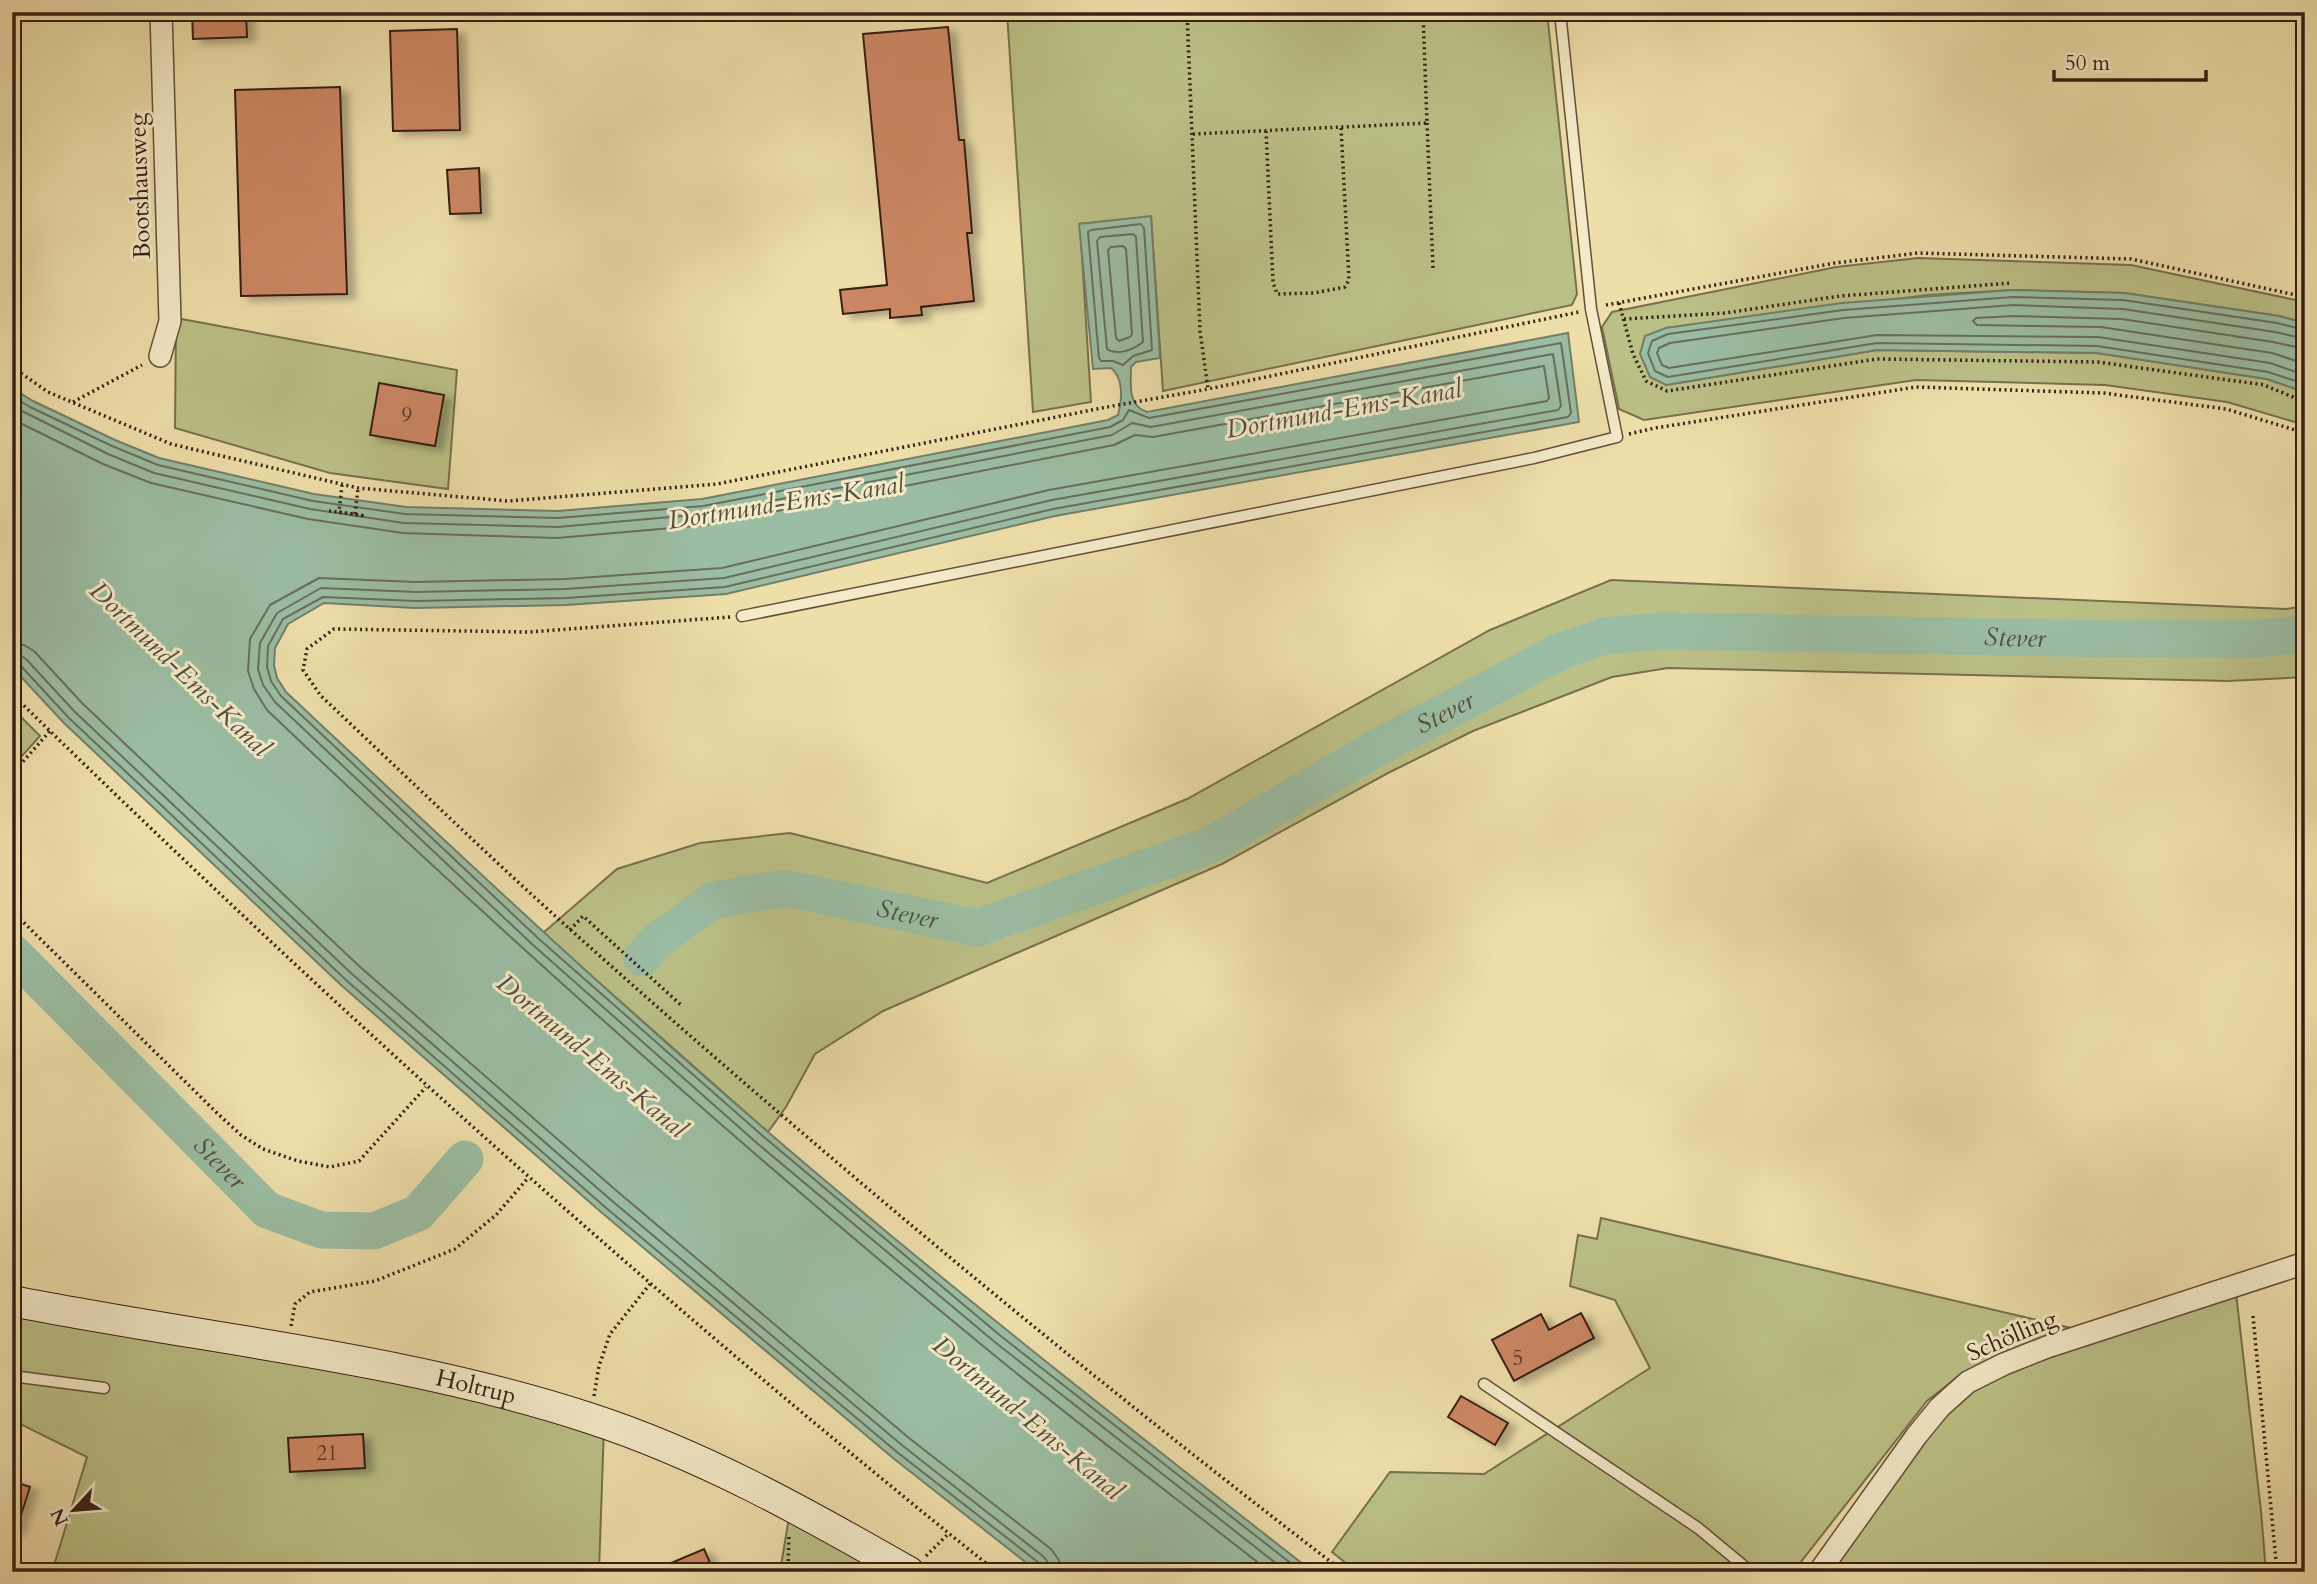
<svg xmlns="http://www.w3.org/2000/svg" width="2317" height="1584" font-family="Cardo,serif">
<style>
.green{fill:#bbc086;stroke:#78704e;stroke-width:2}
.water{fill:#9bbda3;stroke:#737e6a;stroke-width:2}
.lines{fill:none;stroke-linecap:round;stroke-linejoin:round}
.shore{stroke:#686e5c;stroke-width:2}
.river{stroke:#9bbda3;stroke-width:37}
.building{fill:#cb8763;stroke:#361f15;stroke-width:2;filter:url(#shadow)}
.lane-casing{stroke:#644f3a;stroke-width:13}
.street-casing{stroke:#644f3a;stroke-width:24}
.secondary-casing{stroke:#361f15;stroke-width:32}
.path{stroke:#361f15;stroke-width:3.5;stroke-dasharray:2 3.5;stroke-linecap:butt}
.lane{stroke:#f4eac8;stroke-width:10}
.street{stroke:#f4eac8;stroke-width:21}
.secondary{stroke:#f4eac8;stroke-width:30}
.labels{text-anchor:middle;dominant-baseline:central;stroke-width:6;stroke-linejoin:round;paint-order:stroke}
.number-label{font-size:21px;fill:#5b3928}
.street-label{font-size:24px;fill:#361f15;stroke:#f4eac8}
.water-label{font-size:26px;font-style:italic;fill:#544e40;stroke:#f4eac8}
</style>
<defs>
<filter id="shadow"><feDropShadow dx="8" dy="4.5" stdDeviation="3.5" flood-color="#0004"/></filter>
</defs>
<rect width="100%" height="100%" fill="#eedeaa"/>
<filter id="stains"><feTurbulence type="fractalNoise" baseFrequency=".00286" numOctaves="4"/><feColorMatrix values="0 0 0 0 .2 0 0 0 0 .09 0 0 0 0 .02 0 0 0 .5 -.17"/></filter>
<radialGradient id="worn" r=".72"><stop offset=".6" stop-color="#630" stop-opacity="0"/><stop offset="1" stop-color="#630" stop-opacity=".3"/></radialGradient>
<g class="green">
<polygon points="1007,12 1547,12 1577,294 1572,305 1163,391 1151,217 1080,224 1091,402 1033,412"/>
<polygon points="1918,258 2131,265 2305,302 2305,323 2279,316 2124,293 2013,290 1928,295 1666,328 1666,385 1877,350 2097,353 2267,379 2305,392 2305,425 2227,402 2105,385 1916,380 1644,420 1619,409 1602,327 1612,312 1836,267"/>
<polygon points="176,318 457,370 448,489 330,473 175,428"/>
<polygon points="1611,580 2286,609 2305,606 2305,677 2228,681 1668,668 1612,677 1473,731 1388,773 1222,864 883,1011 815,1054 786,1107 768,1132 543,933 617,869 700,843 790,833 987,883 1187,799 1490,630"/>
<polygon points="12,708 40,736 12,767"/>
<polygon points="1601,1218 2071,1328 2042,1338 1960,1375 1927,1401 1793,1572 1357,1572 1332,1552 1390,1472 1484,1474 1650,1368 1615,1300 1570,1286 1578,1235 1597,1239"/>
<polygon points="2236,1293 2261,1511 2266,1572 1820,1572 1939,1414 1970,1389 2008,1370"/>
<polygon points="12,1308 298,1362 604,1426 599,1572 52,1572 87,1457 12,1420"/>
<polygon points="790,1511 876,1572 780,1572"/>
</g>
<g class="water">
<path d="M1151 216 1160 358 1136 362 1131 367C1131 385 1127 405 1147 412L1568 333 1579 422 1055 516 726 594 566 605 415 608 324 603 288 624 275 648 274 665 277 678 286 692C445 841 603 990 768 1132 945 1284 1129 1428 1313 1572H1038L893 1458 601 1212 341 985 63 722 12 667V388L33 401 115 440 159 458 314 494 406 507 558 511 702 499 1108 420 1118 415C1122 400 1124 378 1111 368L1093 369 1079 224Z"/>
<polygon points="2013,290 2124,293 2279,316 2305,323 2305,392 2267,379 2097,353 1877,350 1666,385 1650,377 1640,354 1645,336 1666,328 1842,303"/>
</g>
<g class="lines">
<g class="shore">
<polygon points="1141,224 1144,228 1152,350 1133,356 1123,365 1113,361 1101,361 1099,358 1088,232 1091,230"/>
<path d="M1133 234 1136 237 1143 342C1133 350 1117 356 1107 349L1097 241 1100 237Z"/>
<polygon points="1123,246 1126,249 1132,334 1130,337 1119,341 1116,338 1108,250 1111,247"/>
<polyline points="2305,330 2277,323 2123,300 2013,297 1843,310 1668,334 1652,341 1648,353 1655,371 1668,377 1877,343 2097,346 2268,372 2305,384"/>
<polyline points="2305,339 2275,332 2123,309 2013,305 1844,318 1670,343 1659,348 1657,353 1662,365 1669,368 1877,335 2098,337 2270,363 2305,375"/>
<polyline points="2305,349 2273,342 2122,319 2013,316 1976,318 1973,321 1977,325 2101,327 2272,353 2305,364"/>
<polyline points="12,396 30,407 112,446 158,465 313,501 405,514 558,518 703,506 1110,427 1123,420 1129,410 1149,418 1561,343 1571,413 1568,417 1053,509 725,587 566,598 416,601 323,597 283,619 268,646 267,667 271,681 281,696 539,939 764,1137 1002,1337 1302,1572"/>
<polyline points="12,406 108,454 154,473 310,509 404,523 558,527 704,514 1112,435 1132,423 1151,427 1553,354 1561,406 1558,410 1052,500 724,578 565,589 416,592 321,588 277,613 260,643 258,669 263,685 275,702 533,945 758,1144 996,1343 1287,1572"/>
<path d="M12 419 103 464 151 483 308 519 403 533 557 538 706 525 1114 445 1135 435 1153 437 1544 366 1549 398 1547 401 1049 490 722 568 565 579 416 582 319 578 270 605 250 639 248 671 254 689 267 710C500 932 739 1146 988 1350 1080 1426 1176 1498 1270 1572"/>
<polyline points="12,643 24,645 34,651 82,703 359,966 618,1192 909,1438 1051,1549 1059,1560 1061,1572"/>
<polyline points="12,654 20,655 26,659 74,711 352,974 611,1200 903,1446 1044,1557 1049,1564 1050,1572"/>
<polyline points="12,663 20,665 68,717 346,980 605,1207 897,1452 1039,1563 1041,1572"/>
</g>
<g class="river">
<path id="s1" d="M12 952 267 1210 321 1230 374 1231 418 1213 465 1159"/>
<path id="s2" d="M642 958 658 940 714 900 785 888 977 928 1210 845 1378 747 1561 651 1605 636 1662 631 2123 639H2255L2305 634"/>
</g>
</g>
<g class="building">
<polygon points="192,12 246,12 247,37 193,39"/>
<polygon points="948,27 959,140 964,140 972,233 967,233 974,301 921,307 922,315 890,318 890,309 843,314 840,290 887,285 863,34"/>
<polygon points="457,29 460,130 393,131 390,31"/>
<polygon points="340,87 347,294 241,296 235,90"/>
<polygon points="479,168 481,213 450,214 447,170"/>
<polygon points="379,383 444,395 435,446 370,435"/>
<polygon points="1581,1313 1594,1338 1514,1381 1492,1340 1541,1314 1549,1330"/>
<polygon points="1461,1396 1508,1423 1495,1445 1448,1417"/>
<polygon points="363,1434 365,1468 290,1472 288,1438"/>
<polygon points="12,1481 30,1487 16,1531 12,1531"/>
<polygon points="704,1549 714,1572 650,1572"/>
</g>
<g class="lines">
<g class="lane-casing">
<g id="lane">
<polyline points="742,616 1534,458 1617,437 1591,309 1560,12"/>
<polyline points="12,1376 104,1388"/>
<polyline points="1484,1384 1698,1528 1751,1572"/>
</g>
</g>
<g class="street-casing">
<g id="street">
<polyline points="160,356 170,321 161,12"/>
<polyline points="1819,1572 1917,1435 1940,1407 1968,1382 2004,1364 2047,1347 2305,1263"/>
</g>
</g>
<g class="secondary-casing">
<g id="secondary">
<path id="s3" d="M12 1301C204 1339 402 1357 589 1418 703 1455 806 1513 909 1572"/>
</g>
</g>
<g class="path">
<polyline points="1187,12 1200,331 1208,389"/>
<polyline points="1427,123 1433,268"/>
<polyline points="1266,131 1273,282 1277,294 1314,293 1345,287 1349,280 1341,127"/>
<polyline points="1193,134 1427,123 1423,12"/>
<polyline points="1619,303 1633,354 1646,381 1667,391 1877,359 2098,362 2264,385 2305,402"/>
<polyline points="1606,305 1835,263 1918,253 2131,259 2305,297"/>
<polyline points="1624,319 1725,313 1840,296 2011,283"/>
<polyline points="12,367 48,392 171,444 358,488 508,501 717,484 1107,407 1208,389 1579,312"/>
<polyline points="73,402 142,365"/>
<polyline points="1629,434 1655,428 1916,387 2103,393 2226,409 2305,433"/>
<path d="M329 511C341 512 353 514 365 516L339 512 342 485"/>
<polyline points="355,514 358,489"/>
<path d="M730 617 529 632 334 629 307 649 303 670 321 696C405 775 487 855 573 932 822 1155 1079 1369 1344 1572"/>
<path d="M12 694C327 1002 653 1297 997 1572"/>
<polyline points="12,774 50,731"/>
<polyline points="12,911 218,1114 241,1135 263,1149 298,1161 330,1167 359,1161 426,1087"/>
<polyline points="570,930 583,916 681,1005"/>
<polyline points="2253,1316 2277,1572"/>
<polyline points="291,1326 295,1304 310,1292 375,1281 455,1249 496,1215 528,1178"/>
<polyline points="594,1396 599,1366 610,1334 650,1284"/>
<polyline points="926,1556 949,1533"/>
<polyline points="788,1572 789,1534"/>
</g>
<use href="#lane" class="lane"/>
<use href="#street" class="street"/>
<use href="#secondary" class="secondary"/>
</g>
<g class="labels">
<g class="number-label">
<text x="407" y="415">9</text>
<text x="1518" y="1358">5</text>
<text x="327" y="1453">21</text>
</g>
<g class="street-label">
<text transform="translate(140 186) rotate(-92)">Bootshausweg</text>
<text transform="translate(2012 1336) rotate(-23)">Schölling</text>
<text stroke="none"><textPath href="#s3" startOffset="472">Holtrup</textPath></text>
</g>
<g class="water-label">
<text transform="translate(1344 409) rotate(-10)">Dortmund-Ems-Kanal</text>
<text transform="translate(786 502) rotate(-9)">Dortmund-Ems-Kanal</text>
<text stroke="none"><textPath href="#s2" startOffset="1466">Stever</textPath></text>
<text transform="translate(180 669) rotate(44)">Dortmund-Ems-Kanal</text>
<text stroke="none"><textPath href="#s2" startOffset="878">Stever</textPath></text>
<text stroke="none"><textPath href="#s2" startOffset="290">Stever</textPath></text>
<text transform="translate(592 1056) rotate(40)">Dortmund-Ems-Kanal</text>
<text stroke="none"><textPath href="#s1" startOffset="296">Stever</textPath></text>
<text transform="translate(1028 1418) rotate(40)">Dortmund-Ems-Kanal</text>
</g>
</g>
<rect width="2317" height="1584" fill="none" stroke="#eedeaa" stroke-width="42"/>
<rect x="14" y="14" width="2289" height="1556" fill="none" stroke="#361f15" stroke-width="3.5"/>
<rect x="21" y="21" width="2275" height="1542" fill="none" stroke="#361f15" stroke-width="2"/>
<g transform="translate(74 1510) rotate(244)" stroke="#f4eac8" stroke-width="5" paint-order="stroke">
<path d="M0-5L12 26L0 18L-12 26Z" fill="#361f15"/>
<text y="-10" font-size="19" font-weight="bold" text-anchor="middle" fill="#361f15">N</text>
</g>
<path d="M2054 70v10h152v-10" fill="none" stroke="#361f15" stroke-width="3.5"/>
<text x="2065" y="70" font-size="21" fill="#361f15" stroke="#f4eac8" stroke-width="5" paint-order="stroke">50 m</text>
<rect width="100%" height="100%" filter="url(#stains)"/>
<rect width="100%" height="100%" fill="url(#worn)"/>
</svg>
